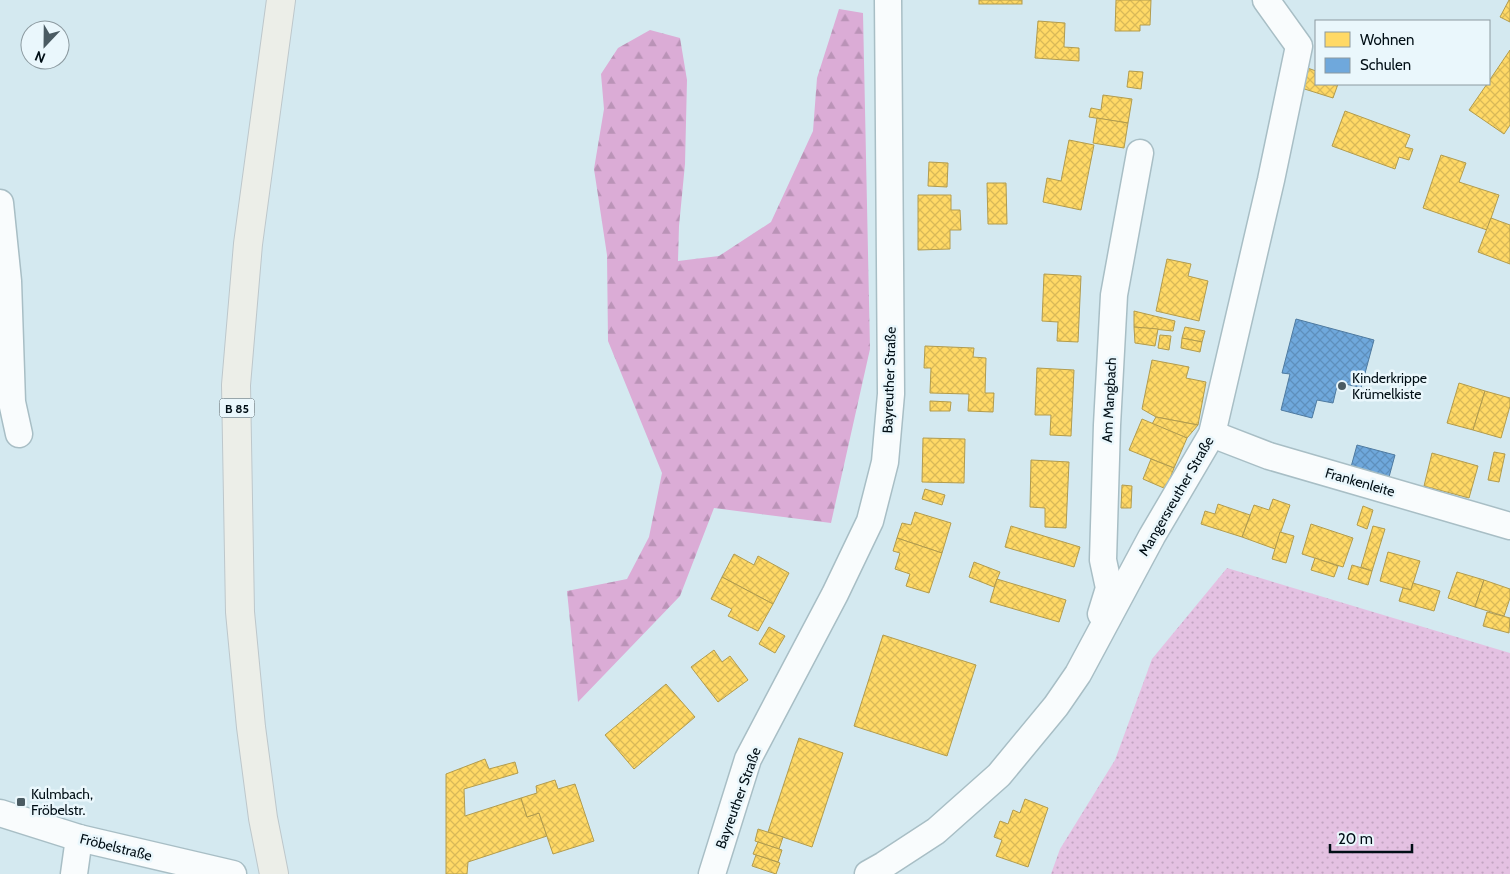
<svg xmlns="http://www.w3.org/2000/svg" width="1510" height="874" font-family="Cabin,sans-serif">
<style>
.grass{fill:url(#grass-dots)}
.forest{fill:url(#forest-firs)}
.homes{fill:url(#homes-cross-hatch);stroke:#b29c4e}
.schools{fill:url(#schools-cross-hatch);stroke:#4e7aa0}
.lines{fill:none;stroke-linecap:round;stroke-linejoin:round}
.street-casing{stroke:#a8bec5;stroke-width:29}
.primary-casing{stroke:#bdc7cb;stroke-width:30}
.street{stroke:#f9fcfd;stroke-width:26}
.primary{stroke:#eceee8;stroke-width:28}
.poi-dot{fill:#4a5b62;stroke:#eaf7fc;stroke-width:2}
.labels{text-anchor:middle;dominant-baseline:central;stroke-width:5;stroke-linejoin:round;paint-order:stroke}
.shield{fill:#eaf7fc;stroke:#46545a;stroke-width:1}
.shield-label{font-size:12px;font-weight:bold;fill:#000e15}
.poi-label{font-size:14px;fill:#000e15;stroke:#eaf7fc;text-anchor:start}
.street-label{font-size:14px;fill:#000e15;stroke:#eaf7fc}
</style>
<defs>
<pattern id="grass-dots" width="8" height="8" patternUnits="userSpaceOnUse" patternTransform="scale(1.25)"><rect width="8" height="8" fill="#e4c1e2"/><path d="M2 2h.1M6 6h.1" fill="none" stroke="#c2a5c1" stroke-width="1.8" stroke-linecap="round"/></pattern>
<pattern id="forest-firs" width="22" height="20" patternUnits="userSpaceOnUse" patternTransform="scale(1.25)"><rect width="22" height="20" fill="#dbacd6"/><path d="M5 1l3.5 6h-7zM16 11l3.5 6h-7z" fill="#ba93b7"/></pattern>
<pattern id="homes-cross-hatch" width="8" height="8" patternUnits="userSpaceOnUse" patternTransform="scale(1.25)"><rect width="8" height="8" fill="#ffd966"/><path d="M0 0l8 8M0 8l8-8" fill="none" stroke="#d9b958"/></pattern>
<pattern id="schools-cross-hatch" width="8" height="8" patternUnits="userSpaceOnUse" patternTransform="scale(1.25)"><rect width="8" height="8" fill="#6fa8dc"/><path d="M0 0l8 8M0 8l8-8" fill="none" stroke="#5e8fbc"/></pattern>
</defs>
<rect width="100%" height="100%" fill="#d4e9f0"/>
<polygon class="grass" points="1227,568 1510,653 1510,874 1051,874 1060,849 1115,760 1152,659"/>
<polygon class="forest" points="839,9 863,13 870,349 831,523 714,508 680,596 578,702 567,591 627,579 649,537 662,473 608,341 607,255 594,169 604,109 601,74 618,48 650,30 680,38 687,80 685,164 679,226 678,261 719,256 771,222 813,131 817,78"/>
<g class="homes">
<rect x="979" y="0" width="43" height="4"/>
<polygon points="1116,0 1151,0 1150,25 1140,25 1140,31 1115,31"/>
<polygon points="1509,0 1510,0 1510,22 1500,17"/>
<polygon points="1038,21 1065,23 1064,47 1079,48 1079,61 1035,58"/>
<polygon points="1510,50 1510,125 1504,134 1469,110 1487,84 1489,84 1489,81"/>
<polygon points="1302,66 1316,71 1316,84 1338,84 1333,98 1295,86"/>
<polygon points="1129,71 1143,72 1141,89 1127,87"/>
<polygon points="1103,95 1132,99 1128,123 1089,117 1091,108 1101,110"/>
<polygon points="1345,111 1410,135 1405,147 1413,149 1409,160 1399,157 1395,169 1332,146"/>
<polygon points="1097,118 1128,123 1124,148 1093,143"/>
<polygon points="1069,140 1094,145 1081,210 1043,202 1047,178 1061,181"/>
<polygon points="1441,155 1466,163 1459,182 1499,195 1487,230 1423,208"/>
<polygon points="929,162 948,163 947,187 928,186"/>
<polygon points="987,183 1006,183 1007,224 988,224"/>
<polygon points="918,195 951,195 951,210 960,210 961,230 950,230 950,249 918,250"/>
<polygon points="1491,218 1510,225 1510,264 1478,252"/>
<polygon points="1167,259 1191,264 1188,276 1208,281 1199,321 1156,311"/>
<polygon points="1044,274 1081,276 1078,342 1057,341 1058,322 1042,321"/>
<polygon points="1134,311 1175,321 1173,331 1134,327"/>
<polygon points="1134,327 1158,329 1155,346 1135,343"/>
<polygon points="1185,327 1205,331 1202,342 1182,338"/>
<polygon points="1160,335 1171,336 1169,350 1158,348"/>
<polygon points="1182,338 1202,342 1200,352 1181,348"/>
<polygon points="925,346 974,348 973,357 986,358 985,393 994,393 993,412 968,411 969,394 930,393 931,368 924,368"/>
<polygon points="1152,360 1189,367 1186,378 1206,382 1198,425 1156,417 1142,409"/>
<polygon points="1037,368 1074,370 1071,436 1050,435 1051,415 1035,415"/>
<polygon points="1459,383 1485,391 1473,430 1447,423"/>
<polygon points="1485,391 1510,398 1510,406 1501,438 1473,430"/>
<polygon points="930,401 951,402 950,411 930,411"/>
<polygon points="1156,417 1198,425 1187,438 1152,424"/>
<polygon points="1142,419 1187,438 1174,468 1129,450"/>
<polygon points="923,438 965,439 964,483 922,482"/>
<polygon points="1494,452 1505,454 1499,482 1488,480"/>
<polygon points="1432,453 1478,466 1469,498 1424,486"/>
<polygon points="1151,459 1174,468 1166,489 1143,479"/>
<polygon points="1031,460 1069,462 1066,528 1045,527 1045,508 1030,507"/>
<polygon points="1122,485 1132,486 1131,508 1121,508"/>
<polygon points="925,489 945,495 942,505 922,499"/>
<polygon points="1273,499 1290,505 1275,549 1242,537 1254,505 1269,510"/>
<polygon points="1218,504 1250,515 1242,537 1201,524 1205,511 1215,514"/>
<polygon points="1363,506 1373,510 1367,529 1357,525"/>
<polygon points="915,512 951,523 942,553 897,538 902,523 911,525"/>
<polygon points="1311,524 1353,538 1343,567 1302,554"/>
<polygon points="1011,526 1080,547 1074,567 1005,547"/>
<polygon points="1373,526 1385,529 1372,571 1361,567"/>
<polygon points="1280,532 1294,536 1286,563 1272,559"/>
<polygon points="897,538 942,553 929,593 906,586 910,574 895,569 900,553 893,551"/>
<polygon points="1388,552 1420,561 1411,590 1380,581"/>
<polygon points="734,554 754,565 758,556 789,573 773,604 722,577"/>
<polygon points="1315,558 1338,566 1334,577 1311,570"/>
<polygon points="974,562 1000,572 994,587 969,577"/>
<polygon points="1352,565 1372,571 1368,585 1348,579"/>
<polygon points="1457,572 1484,580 1475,607 1448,598"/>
<polygon points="722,577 773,604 758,631 728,616 732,609 711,599"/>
<polygon points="997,579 1066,600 1059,622 990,602"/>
<polygon points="1484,580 1510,589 1510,598 1504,616 1475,607"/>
<polygon points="1413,583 1440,591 1434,611 1399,601 1403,588 1411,590"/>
<polygon points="1487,612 1510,618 1509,633 1483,626"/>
<polygon points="769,627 785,636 775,653 759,644"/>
<polygon points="883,635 976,665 947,756 854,726"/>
<polygon points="714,650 722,662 730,656 748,680 718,702 691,667"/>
<polygon points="666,684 695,717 634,769 605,735"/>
<polygon points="799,738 843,753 812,847 768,832"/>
<polygon points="485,759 489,769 515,762 518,773 464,789 465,816 521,798 527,817 539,813 547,836 468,862 467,874 446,874 446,774"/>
<polygon points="555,780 558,789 575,784 594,841 553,854 539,813 527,817 521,798 537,793 536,786"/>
<polygon points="1025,799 1048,808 1028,867 996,856 1002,840 994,837 1000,821 1008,824 1013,810 1020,813"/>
<polygon points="758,829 783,837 779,849 755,841"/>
<polygon points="758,842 782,850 778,862 753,854"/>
<polygon points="756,855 780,863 776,874 752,866"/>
</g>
<g class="schools">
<polygon points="1296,319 1374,340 1361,388 1338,382 1333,403 1317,400 1312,418 1281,410 1290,374 1282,373"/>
<polygon points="1357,445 1395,455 1389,477 1351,467"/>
</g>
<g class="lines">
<g class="street-casing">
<g id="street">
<polyline points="0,203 8,281 12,402 19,434"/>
<polyline points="1212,434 1269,456 1510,526"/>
<polyline points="1101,614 1109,588 1103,560 1107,425 1114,295 1140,153"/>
<polyline points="0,813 79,838 233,874"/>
<polyline points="74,874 79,838"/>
<polyline points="712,874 748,759 835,594 870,521 885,462 891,394 888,0"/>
<polyline points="868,874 884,865 936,831 999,775 1056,706 1078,674 1152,536 1212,434 1271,180 1299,46 1266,0"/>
</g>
</g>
<g class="primary-casing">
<polyline id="primary" points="274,874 263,818 251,727 240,612 236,385 248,244 281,0"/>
</g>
<use href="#street" class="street"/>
<use href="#primary" class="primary"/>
</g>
<g class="poi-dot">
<circle cx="1342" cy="386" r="5"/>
<rect x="16" y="797" width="10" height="10" rx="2.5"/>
</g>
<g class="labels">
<rect class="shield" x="219.5" y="398.5" width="35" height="19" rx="4"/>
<g class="shield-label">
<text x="237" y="408">B 85</text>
</g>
<g class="poi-label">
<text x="1352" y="378">Kinderkrippe<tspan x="1352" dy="16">Krümelkiste</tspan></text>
<text x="31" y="794">Kulmbach,<tspan x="31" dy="16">Fröbelstr.</tspan></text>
</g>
<g class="street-label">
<text transform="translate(889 380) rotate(-88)">Bayreuther Straße</text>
<text transform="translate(1109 400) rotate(-87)">Am Mangbach</text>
<text transform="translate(1360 482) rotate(16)">Frankenleite</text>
<text transform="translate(1176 496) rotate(-60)">Mangersreuther Straße</text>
<text transform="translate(738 798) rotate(-70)">Bayreuther Straße</text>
<text transform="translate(116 847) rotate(14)">Fröbelstraße</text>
</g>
</g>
<rect x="1315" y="20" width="175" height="65" fill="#eaf7fc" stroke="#8c9aa0"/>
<rect x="1325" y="32" width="25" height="15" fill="#ffd966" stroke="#8c9aa0"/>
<text x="1360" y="45" font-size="15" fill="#000e15">Wohnen</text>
<rect x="1325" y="58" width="25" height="15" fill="#6fa8dc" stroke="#8c9aa0"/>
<text x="1360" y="70" font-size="15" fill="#000e15">Schulen</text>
<g transform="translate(45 45) rotate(202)"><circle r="24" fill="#eaf7fc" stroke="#8c9aa0"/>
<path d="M0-4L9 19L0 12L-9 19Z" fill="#4a5b62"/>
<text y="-8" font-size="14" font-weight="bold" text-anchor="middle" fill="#000e15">N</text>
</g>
<path d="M1330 844v8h82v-8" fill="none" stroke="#000e15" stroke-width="2.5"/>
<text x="1338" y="844" font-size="15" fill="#000e15" stroke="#eaf7fc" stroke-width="4" paint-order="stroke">20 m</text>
</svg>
